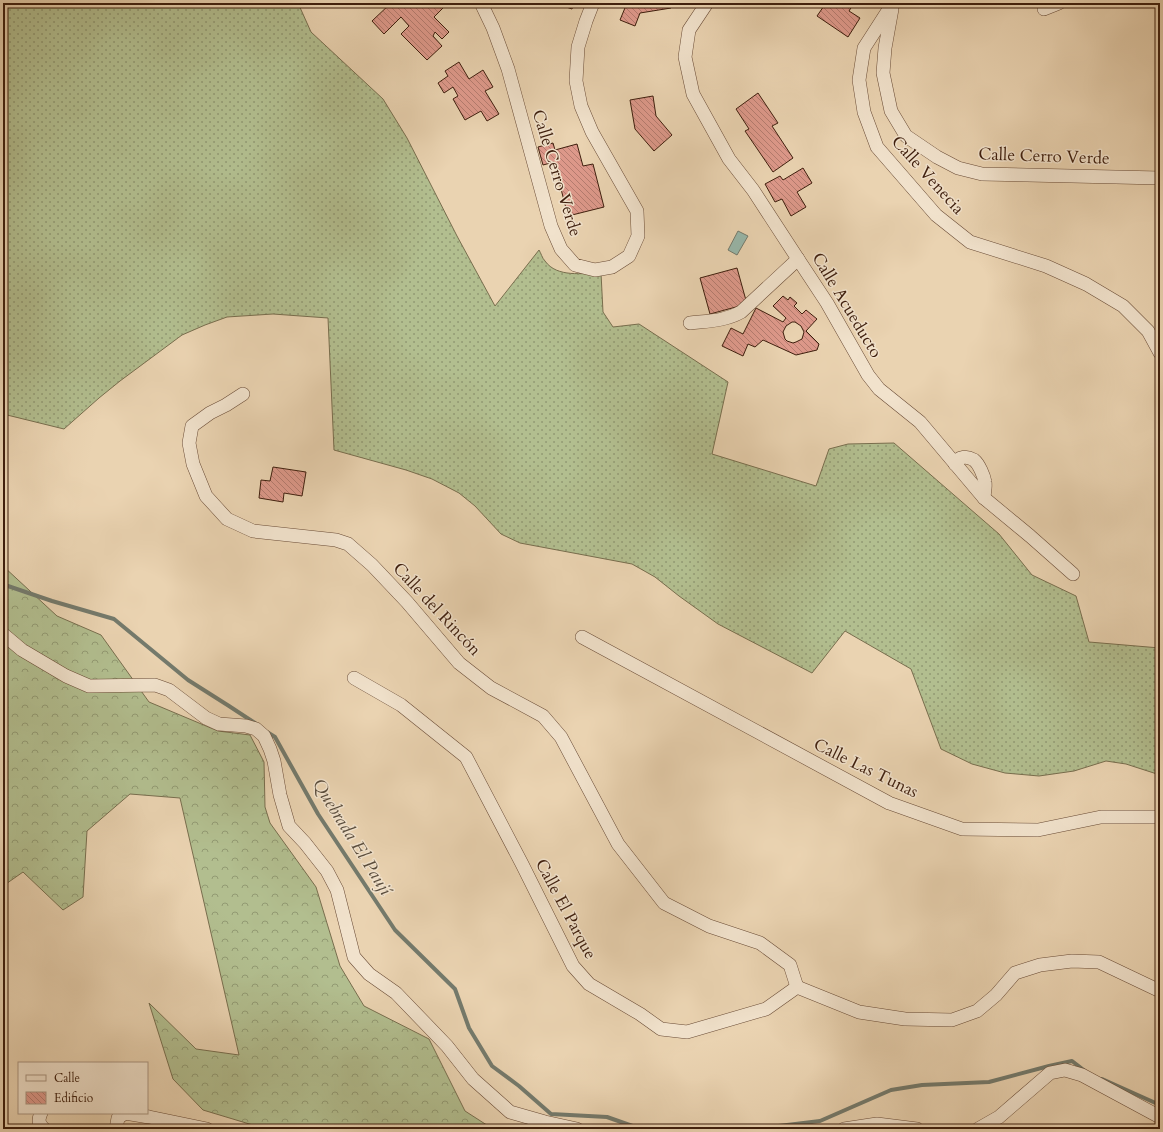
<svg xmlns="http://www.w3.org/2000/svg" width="1163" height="1132" font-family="Cardo,serif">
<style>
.grass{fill:url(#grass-dots);stroke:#786e4e}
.forest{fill:url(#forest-crowns);stroke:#786e4e}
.water{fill:#98b8ab;stroke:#747a6c}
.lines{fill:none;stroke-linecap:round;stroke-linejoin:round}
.stream{stroke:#747a6c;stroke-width:4}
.building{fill:url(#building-back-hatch);stroke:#3e1e0d;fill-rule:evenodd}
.minor-casing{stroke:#694b36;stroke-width:14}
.minor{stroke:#f1e2cc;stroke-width:13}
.labels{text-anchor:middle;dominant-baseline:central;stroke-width:3;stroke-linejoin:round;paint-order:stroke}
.street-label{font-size:17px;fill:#3e1e0d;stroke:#f1e2cc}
.water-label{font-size:18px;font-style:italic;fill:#594c3c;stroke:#f1e2cc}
</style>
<defs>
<pattern id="grass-dots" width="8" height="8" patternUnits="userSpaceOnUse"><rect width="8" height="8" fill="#b2be8f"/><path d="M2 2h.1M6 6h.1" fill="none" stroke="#929a73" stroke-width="1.8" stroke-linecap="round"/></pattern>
<pattern id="forest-crowns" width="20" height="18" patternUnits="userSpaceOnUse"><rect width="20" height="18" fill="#b2be8f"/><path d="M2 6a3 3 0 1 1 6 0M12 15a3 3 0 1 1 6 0" fill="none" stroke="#929a73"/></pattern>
<pattern id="building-back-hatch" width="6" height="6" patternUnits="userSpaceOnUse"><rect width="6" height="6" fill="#de998b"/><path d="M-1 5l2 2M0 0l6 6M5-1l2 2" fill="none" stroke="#b57c70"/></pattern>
</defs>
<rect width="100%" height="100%" fill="#ead3b1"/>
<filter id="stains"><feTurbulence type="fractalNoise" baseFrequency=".005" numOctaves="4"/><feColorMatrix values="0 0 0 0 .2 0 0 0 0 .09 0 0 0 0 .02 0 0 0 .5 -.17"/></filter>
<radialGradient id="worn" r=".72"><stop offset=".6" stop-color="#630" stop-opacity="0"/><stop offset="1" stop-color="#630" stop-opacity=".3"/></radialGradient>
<path class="grass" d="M3 3H298L311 32 383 99 407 138 457 236 495 306 539 250C541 253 542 258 545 261 557 278 583 273 601 273L603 312 613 327 639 324 728 382 712 454 816 486 829 449 848 444 894 443 999 534 1032 575 1076 596 1089 642 1160 648V775L1126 764 1106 761 1074 771 1039 776 1005 773 972 764 941 749 911 669 845 631 812 673 718 624 679 596 655 577 632 564 520 543 501 534 475 506 459 493 432 479 406 470 334 450 328 318 273 314 227 317 205 325 182 335 120 381 99 398 64 429 3 414Z"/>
<polygon class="forest" points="3,566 57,616 101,635 149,702 218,731 250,735 264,762 265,807 270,823 316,887 340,966 364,1006 429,1039 465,1111 493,1129 266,1129 203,1110 173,1079 149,1003 196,1049 239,1055 180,798 130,794 87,831 83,897 63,910 23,872 3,886"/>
<polygon class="water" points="738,231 748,236 737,255 728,250"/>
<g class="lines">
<g class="stream">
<polyline points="5,585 52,601 114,619 188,680 229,706 255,723"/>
<polyline points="267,732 275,737 318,814 395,930 455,989 469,1028 492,1066 519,1086 551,1114 607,1117 641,1129"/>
<polyline points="1102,1079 1160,1105"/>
<polyline points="754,1129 820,1121 891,1090 922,1085 989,1082 1049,1066 1072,1061 1085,1071"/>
</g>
</g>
<g class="building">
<polygon points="391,3 440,3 444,7 434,17 449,32 442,39 435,32 433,36 442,46 427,60 401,34 409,26 401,17 384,34 372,21"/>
<polygon points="555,3 574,3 572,9"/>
<polygon points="627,3 670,3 671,8 640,13 635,26 620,20"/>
<polygon points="826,3 854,3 849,11 860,18 848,37 817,16"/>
<polygon points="459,62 469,79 483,70 493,87 485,91 499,114 487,121 481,111 465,120 453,99 458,96 453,87 444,93 438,83 448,76 445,71"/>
<polygon points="758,93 778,123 772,126 793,158 773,172 745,131 749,129 736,109"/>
<polygon points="653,96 656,116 672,135 654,151 635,129 630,100"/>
<polygon points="553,143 555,150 577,144 583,166 593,164 604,207 568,216 554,162 543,165 538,147"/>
<polygon points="803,168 812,183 797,192 806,207 791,216 782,199 775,202 765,184 780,176 783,180"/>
<polygon points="737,268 747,304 710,314 700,278"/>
<path d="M783 296 788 300 790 297 797 303 794 306 802 314 806 310 817 319 806 331 819 344 817 350 796 355 763 340 755 347 748 344 743 356 722 346 731 328 743 334 756 308 783 322 786 318 773 306ZM792 322H795L801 326 804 332 802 339 796 342 793 343 787 341 785 339 783 332 786 326Z"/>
<polygon points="273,467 306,472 302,496 284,493 283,502 259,498 261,480 270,481"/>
</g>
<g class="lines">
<g class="minor-casing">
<g id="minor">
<polyline points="481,3 493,28 508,69 551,226 561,249 575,265 595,270 612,267 629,256 638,236 637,211 592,132 581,106 576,81 578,47 586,21 593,3"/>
<polyline points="707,3 689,30 685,57 693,94 729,159 753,190 798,259 827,303 868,375 879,389 920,422 984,498 1030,536 1073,574"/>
<polyline points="893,3 864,48 859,80 864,112 877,147 936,215 970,242 1046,266 1086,284 1123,306 1148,331 1160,353"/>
<polyline points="892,9 885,48 883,73 891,111 906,136 937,157 958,168 982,174 1160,178"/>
<polyline points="1044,9 1059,3"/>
<path d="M690 323C707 321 725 321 741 312L798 259"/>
<polyline points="243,394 226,405 210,413 192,426 189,443 193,464 206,496 227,519 253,531 336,540 348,544 372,565 407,602 459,663 491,688 543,716 561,737 618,844 664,903 709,926 760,943 790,965 797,987"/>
<path d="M955 464C958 456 967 456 974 460 979 464 984 476 985 482 986 487 984 493 984 498"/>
<polyline points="3,634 22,650 66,676 89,686 155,685 169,690 206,718 219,724 246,726 256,729 264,736 270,749 274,761 280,795 289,826 305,843 327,871 337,890 354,957 369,974 396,993 447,1046 473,1079 510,1112 545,1122 577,1129"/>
<polyline points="582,637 889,803 962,829 1038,830 1101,817 1160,817"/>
<polyline points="354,678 401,705 466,757 522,864 573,966 589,984 640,1014 661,1029 687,1032 766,1009 797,987 859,1012 905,1019 952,1020 977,1011 996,995 1015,973 1040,965 1072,961 1099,962 1160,991"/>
<path d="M41 1113C38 1120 38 1123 44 1129"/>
<polyline points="116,1129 118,1118 125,1113 149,1117 207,1129"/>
<polyline points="844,1129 877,1124 917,1129"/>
<polyline points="978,1129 999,1117 1050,1073 1065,1070 1082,1075 1160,1117"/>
</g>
</g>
<use href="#minor" class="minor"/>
</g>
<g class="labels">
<g class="street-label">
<text transform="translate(1044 156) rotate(2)">Calle Cerro Verde</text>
<text transform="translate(557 173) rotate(73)">Calle Cerro Verde</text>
<text transform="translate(928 175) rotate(48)">Calle Venecia</text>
<text transform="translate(847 305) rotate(59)">Calle Acueducto</text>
<text transform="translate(437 609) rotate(47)">Calle del Rincón</text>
<text transform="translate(866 768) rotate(26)">Calle Las Tunas</text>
<text transform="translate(566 909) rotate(62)">Calle El Parque</text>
</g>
<g class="water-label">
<text transform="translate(352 837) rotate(58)">Quebrada El Paují</text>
</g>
</g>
<rect width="1163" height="1132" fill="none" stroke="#ead3b1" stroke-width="16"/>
<rect x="4" y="4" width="1155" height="1124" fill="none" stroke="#3e1e0d" stroke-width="2"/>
<rect x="8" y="8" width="1147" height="1116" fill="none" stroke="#3e1e0d"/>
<rect x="18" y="1062" width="130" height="52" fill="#f1e2cc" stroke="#a99480"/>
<rect x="26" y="1075" width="20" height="6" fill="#f1e2cc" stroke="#a99480"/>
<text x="54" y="1082" font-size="12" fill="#3e1e0d">Calle</text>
<rect x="26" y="1092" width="20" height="12" fill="url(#building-back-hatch)" stroke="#a99480"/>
<text x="54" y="1102" font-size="12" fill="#3e1e0d">Edificio</text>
<rect width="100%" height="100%" filter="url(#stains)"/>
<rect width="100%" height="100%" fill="url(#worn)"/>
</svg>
